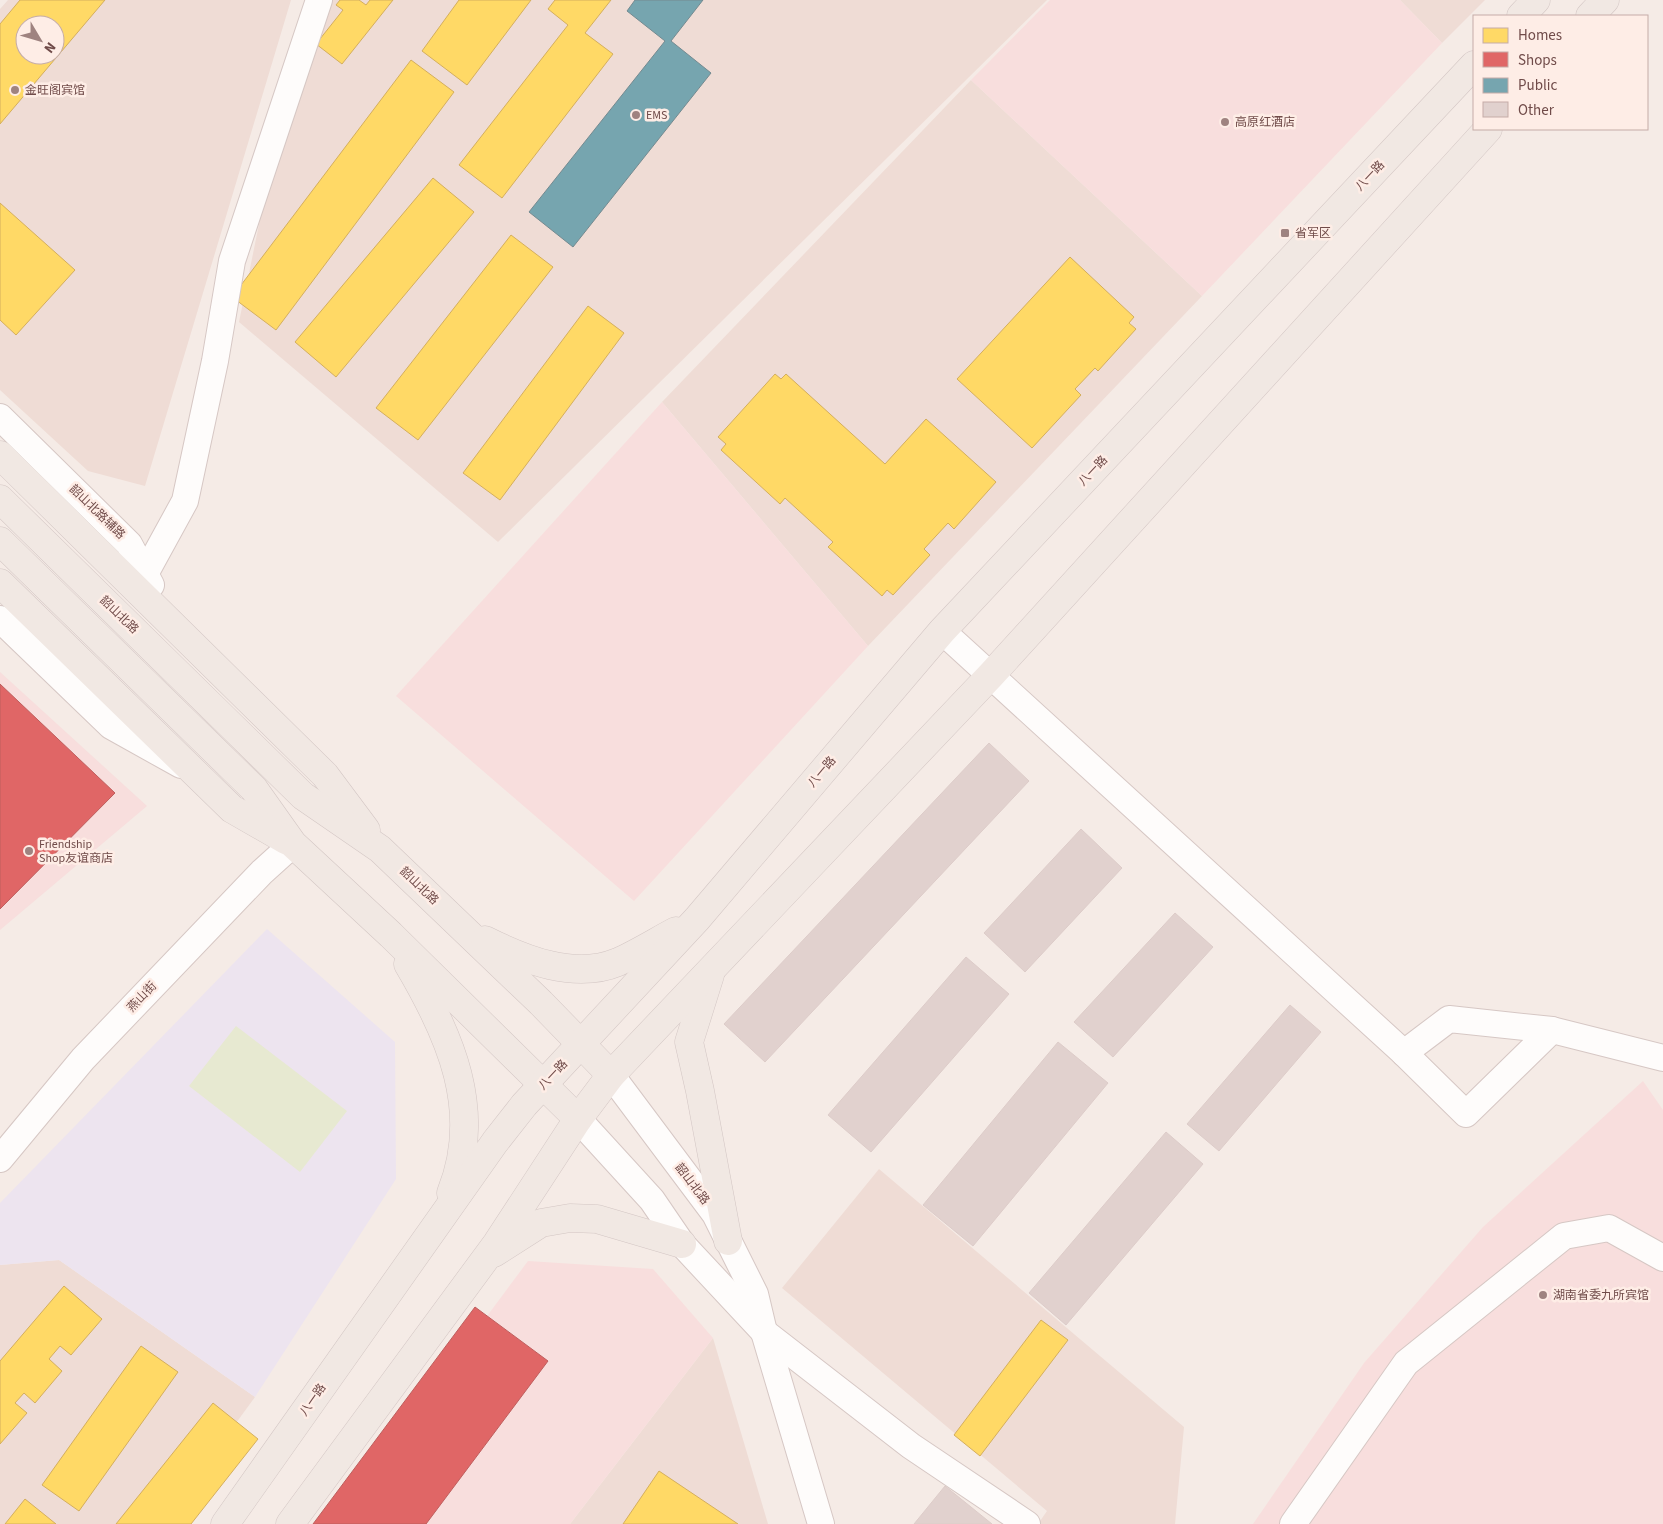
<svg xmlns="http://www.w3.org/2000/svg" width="1663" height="1524" font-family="'Source Sans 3','Noto Sans SC',sans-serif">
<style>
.residential{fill:#efdcd5;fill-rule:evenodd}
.commercial{fill:#f8dedd}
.education{fill:#ede4ef}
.green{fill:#e7e9d1}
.homes{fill:#ffd966;stroke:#d4ae5d;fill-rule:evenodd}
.shops{fill:#e06666;stroke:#be5e5d}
.public{fill:#76a5af;stroke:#748a90}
.building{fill:#e1d1ce;stroke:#ddccc9}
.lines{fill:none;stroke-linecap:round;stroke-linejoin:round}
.minor-casing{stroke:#d6c7c4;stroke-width:28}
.major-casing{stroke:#d3c6c4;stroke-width:29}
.minor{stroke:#fefcfb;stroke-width:26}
.major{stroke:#f1e8e3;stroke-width:28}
.poi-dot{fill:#9f8380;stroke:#feede6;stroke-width:2}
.labels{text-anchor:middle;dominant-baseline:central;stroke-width:5;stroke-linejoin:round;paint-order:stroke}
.poi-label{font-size:12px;fill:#704b49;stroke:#feede6;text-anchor:start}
.street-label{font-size:12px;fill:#704b49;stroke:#feede6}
</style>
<rect width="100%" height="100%" fill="#f5ebe6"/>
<g class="residential">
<path d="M8 0H291L145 486 88 471 0 390V9ZM25 25H55V55H25Z"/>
<polygon points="305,0 1047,0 498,542 239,322"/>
<polygon points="1400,0 1485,0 1442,43"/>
<polygon points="971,80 1202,296 868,646 662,402"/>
<polygon points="879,1169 1184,1427 1175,1524 1038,1524 1047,1511 782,1288"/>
<polygon points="59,1260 255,1397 162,1524 0,1524 0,1265"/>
<polygon points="713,1338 768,1524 570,1524"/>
</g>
<g class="commercial">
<polygon points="1050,0 1400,0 1442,43 1202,296 971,80"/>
<polygon points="662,402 868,646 634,901 396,696"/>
<polygon points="0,672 147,806 0,930"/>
<polygon points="1643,1081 1663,1110 1663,1524 1253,1524 1364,1363 1483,1227"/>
<polygon points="528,1261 653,1269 713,1338 570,1524 332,1524"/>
</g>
<polygon class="education" points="267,929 395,1042 396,1179 255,1397 59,1260 0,1265 0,1203"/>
<polygon class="green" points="236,1026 347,1111 300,1172 189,1086"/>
<g class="homes">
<path d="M20 0H105L0 124V24ZM25 25H55V55H25Z"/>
<polygon points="340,0 359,0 366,5 370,0 393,0 342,64 316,44 343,10 336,5"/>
<polygon points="459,0 531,0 467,85 422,51"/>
<polygon points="555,0 611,0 585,33 613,54 502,198 459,165 568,25 548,9"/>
<polygon points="411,60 454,92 276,330 232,297"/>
<polygon points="433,178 474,212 336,377 295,342"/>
<polygon points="0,203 75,270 16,335 0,320"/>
<polygon points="511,235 553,267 418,440 376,408"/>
<polygon points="1070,257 1134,317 1129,323 1136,329 1098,371 1095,368 1075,389 1081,395 1032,448 957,379"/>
<polygon points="588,306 624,333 500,500 463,473"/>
<polygon points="775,374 781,379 786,374 885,464 926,419 996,482 954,529 948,523 924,549 930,555 893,595 887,590 882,596 828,547 833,542 785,498 780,504 721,450 726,444 718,437"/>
<polygon points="64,1286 102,1319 71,1355 60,1346 49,1359 62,1371 35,1403 24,1393 15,1403 27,1413 0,1444 0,1361"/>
<polygon points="1041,1320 1068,1340 980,1456 954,1435"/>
<polygon points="141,1346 178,1372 79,1511 42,1485"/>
<polygon points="213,1403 258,1439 191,1524 116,1524"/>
<polygon points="659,1471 738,1524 623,1524"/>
<polygon points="25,1499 56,1524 5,1524"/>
</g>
<g class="shops">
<polygon points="0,684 115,793 0,909"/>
<polygon points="475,1307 548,1361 426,1524 313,1524"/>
</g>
<polygon class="public" points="635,0 703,0 671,41 711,73 573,247 529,212 665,41 627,11"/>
<g class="building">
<polygon points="989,743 1029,781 765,1062 724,1024"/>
<polygon points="1081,829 1122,868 1025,972 984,933"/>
<polygon points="1175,913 1213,947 1113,1057 1074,1022"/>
<polygon points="966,957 1009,994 871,1152 828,1115"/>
<polygon points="1290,1005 1321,1032 1219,1151 1187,1124"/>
<polygon points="1058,1042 1108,1083 973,1246 923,1205"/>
<polygon points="1166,1132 1203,1164 1066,1325 1029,1293"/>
<polygon points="945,1486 992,1524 914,1524"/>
</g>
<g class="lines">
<g class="minor-casing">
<g id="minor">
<polyline points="0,417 129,544 151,585"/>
<polyline points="145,574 185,501 215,361 232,261 319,0"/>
<polyline points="0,619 111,726 181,765"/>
<polyline points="942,631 1404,1053 1466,1114 1552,1030"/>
<polyline points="1404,1053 1449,1019 1552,1030 1663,1058"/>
<polyline points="611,1075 715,1214 755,1294 764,1332 821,1524"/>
<polyline points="578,1119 652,1200 682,1244 764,1332 911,1446 1027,1524"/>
<polyline points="0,1159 83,1059 262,872 293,844"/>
<polyline points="1293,1524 1406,1363 1564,1236 1609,1228 1663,1258"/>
</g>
</g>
<g class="major-casing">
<g id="major">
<polyline points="1521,16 1536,0"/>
<polyline points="1590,16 1605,0"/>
<polyline points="0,455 325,775 366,830"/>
<polyline points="0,499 303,796 380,849 541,1003 611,1075"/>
<polyline points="0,541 254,789 293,844 391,935 578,1119"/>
<polyline points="0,583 232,809 286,840"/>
<path d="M485 940C525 960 575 980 618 962 638 953 657 941 676 931"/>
<path d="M408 964C450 1035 484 1111 451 1193"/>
<polyline points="710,975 689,1042 700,1091 728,1241"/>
<polyline points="494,1253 541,1223 570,1218 597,1219 682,1244"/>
<polyline points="225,1524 495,1142 524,1105 697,919 942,631 1474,65"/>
<polyline points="290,1524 497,1243 578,1119 611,1075 991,675 1488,129"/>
</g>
</g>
<use href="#minor" class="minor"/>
<use href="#major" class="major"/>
</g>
<g class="poi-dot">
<circle cx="15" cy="90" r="5"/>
<circle cx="636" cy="115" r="5"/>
<circle cx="1225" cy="122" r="5"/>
<rect x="1280" y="228" width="10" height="10" rx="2.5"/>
<circle cx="29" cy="851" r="5"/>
<circle cx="1543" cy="1295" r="5"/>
</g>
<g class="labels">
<g class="poi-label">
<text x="25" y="90">金旺阁宾馆</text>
<text x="646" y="115">EMS</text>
<text x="1235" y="122">高原红酒店</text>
<text x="1295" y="233">省军区</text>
<text x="39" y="844">Friendship<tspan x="39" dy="14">Shop友谊商店</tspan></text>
<text x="1553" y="1295">湖南省委九所宾馆</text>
</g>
<g class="street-label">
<text transform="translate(1370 176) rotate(-47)">八一路</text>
<text transform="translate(1093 471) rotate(-47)">八一路</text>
<text transform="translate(97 512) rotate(44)">韶山北路辅路</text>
<text transform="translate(119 615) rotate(44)">韶山北路</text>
<text transform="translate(822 772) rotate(-50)">八一路</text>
<text transform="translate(419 886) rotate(44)">韶山北路</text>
<text transform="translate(142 997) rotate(-46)">燕山街</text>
<text transform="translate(553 1075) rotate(-47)">八一路</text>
<text transform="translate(692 1184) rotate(53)">韶山北路</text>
<text transform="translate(313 1400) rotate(-55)">八一路</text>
</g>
</g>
<rect x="1473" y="15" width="175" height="115" fill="#feede6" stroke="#c5aca7"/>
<rect x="1483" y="28" width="25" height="15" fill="#ffd966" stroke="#c5aca7"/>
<text x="1518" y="40" font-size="15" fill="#704b49">Homes</text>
<rect x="1483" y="52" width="25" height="15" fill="#e06666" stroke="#c5aca7"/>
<text x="1518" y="65" font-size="15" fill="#704b49">Shops</text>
<rect x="1483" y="78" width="25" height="15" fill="#76a5af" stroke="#c5aca7"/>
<text x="1518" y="90" font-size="15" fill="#704b49">Public</text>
<rect x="1483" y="102" width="25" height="15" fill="#e1d1ce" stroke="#c5aca7"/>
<text x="1518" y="115" font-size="15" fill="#704b49">Other</text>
<g transform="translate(40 40) rotate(128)"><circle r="24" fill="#feede6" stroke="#c5aca7"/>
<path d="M0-4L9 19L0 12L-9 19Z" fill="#9f8380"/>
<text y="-8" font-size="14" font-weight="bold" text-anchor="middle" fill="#704b49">N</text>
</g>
</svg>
